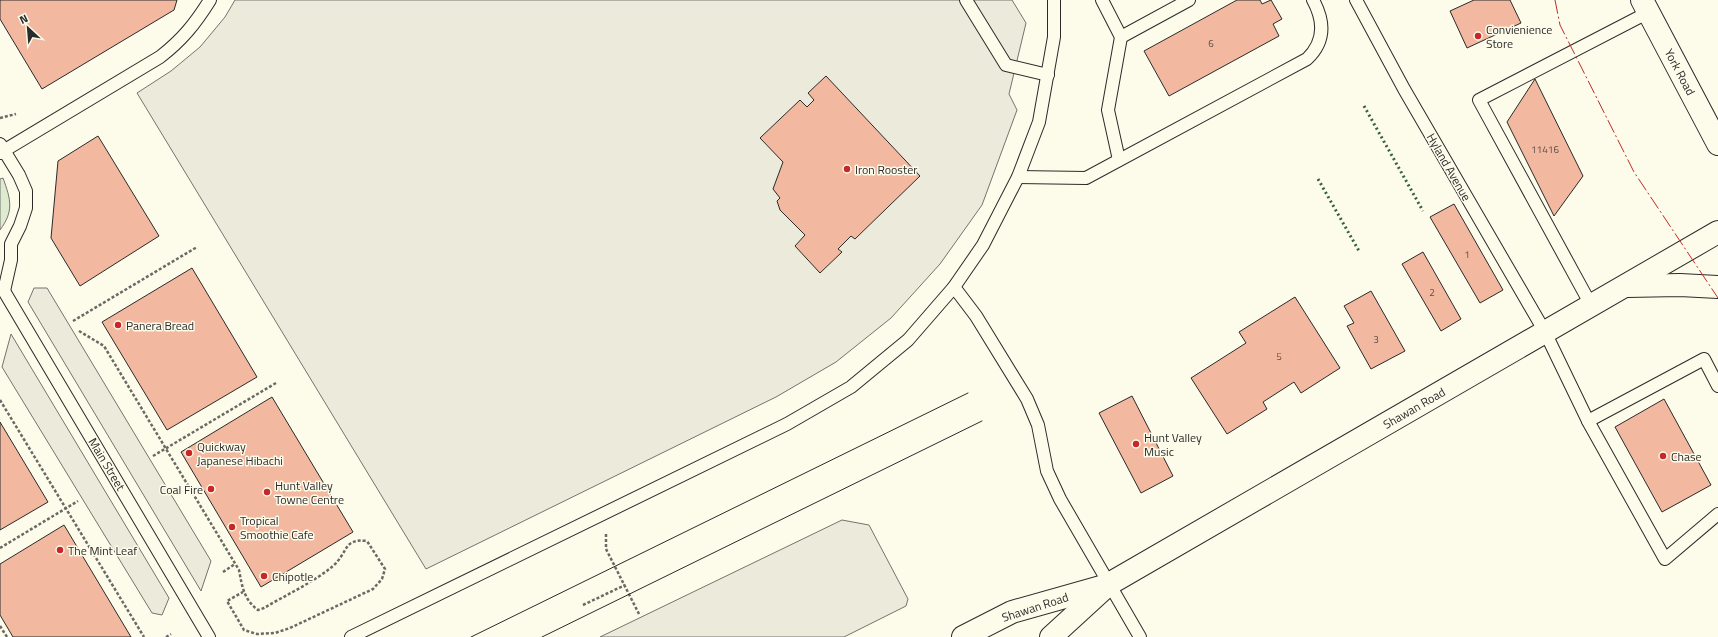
<svg xmlns="http://www.w3.org/2000/svg" width="1718" height="637" font-family="'Titillium Web',sans-serif">
<style>
.green{fill:#deebd1;stroke:#74746e}
.parking{fill:#eceadb;stroke:#74746e}
.building{fill:#f2b8a0;stroke:#2b2b2b}
.lines{fill:none;stroke-linecap:round;stroke-linejoin:round}
.service-casing{stroke:#2b2b2b;stroke-width:14}
.primary-casing{stroke:#2b2b2b;stroke-width:24}
.path{stroke:#6a6964;stroke-width:2.5;stroke-dasharray:3 2;stroke-linecap:butt}
.service{stroke:#fdfbea;stroke-width:12}
.primary{stroke:#fdfbea;stroke-width:22}
.tram{stroke:#2b2b2b;stroke-width:1}
.hedge{stroke:#34623c;stroke-width:3;stroke-dasharray:2 3;stroke-linecap:butt}
.power{stroke:#c62828;stroke-width:1;stroke-dasharray:14 3 2 3;stroke-linecap:butt}
.poi-dot{fill:#c62828;stroke:#fdfbea;stroke-width:1.5}
.labels{text-anchor:middle;dominant-baseline:central;stroke-width:3;stroke-linejoin:round;paint-order:stroke}
.number-label{font-size:10px;fill:#5d4e48}
.poi-label{font-size:12px;fill:#2b2b2b;stroke:#fdfbea;text-anchor:start}
.street-label{font-size:12px;fill:#2b2b2b;stroke:#fdfbea}
</style>
<rect width="100%" height="100%" fill="#fdfbea"/>
<path class="green" d="M3 178C11 200 14 211 0 230V179Z"/>
<g class="parking">
<polygon points="235,0 1012,0 1026,23 1009,94 1017,110 982,205 940,264 891,318 836,362 776,397 426,569 137,93 171,71 200,47 225,17"/>
<polygon points="34,288 47,288 211,561 201,591 28,302"/>
<polygon points="11,334 169,598 162,615 152,613 2,367"/>
<polygon points="842,520 869,525 908,599 906,606 844,637 600,637"/>
</g>
<g class="building">
<polygon points="0,0 177,0 174,10 42,89 0,19"/>
<polygon points="1237,0 1260,0 1262,4 1271,0 1282,19 1273,24 1279,36 1169,96 1144,51"/>
<polygon points="1474,0 1510,0 1521,23 1467,48 1450,11"/>
<polygon points="826,76 920,176 855,239 851,236 838,249 842,252 820,273 795,246 805,235 780,210 777,201 780,198 773,189 783,162 760,138 800,100 807,107 814,100 808,93"/>
<polygon points="1535,79 1583,176 1554,216 1507,122"/>
<polygon points="98,136 159,236 80,286 51,238 58,161"/>
<polygon points="1454,204 1503,290 1480,303 1430,217"/>
<polygon points="1423,252 1461,319 1441,331 1402,264"/>
<polygon points="192,268 257,377 167,430 102,322"/>
<polygon points="1371,291 1405,351 1371,369 1347,326 1354,323 1344,306"/>
<polygon points="1295,297 1340,368 1301,393 1294,382 1263,402 1267,409 1227,434 1191,378 1246,343 1239,332"/>
<polygon points="1132,396 1173,476 1141,493 1099,413"/>
<polygon points="272,397 353,532 261,587 181,452"/>
<polygon points="1664,399 1711,485 1662,512 1615,427"/>
<polygon points="0,422 48,502 0,530"/>
<polygon points="64,525 131,637 13,637 0,615 0,564"/>
</g>
<g class="lines">
<g class="service-casing">
<g id="service">
<polyline points="966,0 1006,65 1048,75"/>
<polyline points="1102,0 1121,37 1108,110 1119,160"/>
<polyline points="1356,0 1404,89 1545,332 1588,421 1665,559 1718,514"/>
<polyline points="1121,37 1189,0"/>
<polyline points="0,144 19,175 26,191 26,208 20,226 11,244 11,260 4,291"/>
<path d="M0 153 160 57C182 40 195 24 210 0"/>
<path d="M1018 177 1086 178 1307 59C1325 42 1325 22 1313 0"/>
<polyline points="954,287 976,316 1027,399 1038,425 1047,471 1060,499 1140,637"/>
<polyline points="4,291 209,637"/>
<polyline points="1591,305 1479,100 1649,12"/>
<polyline points="1588,421 1704,359 1718,386"/>
<polyline points="351,637 787,424 851,387 908,340 954,287 983,245 1018,177 1039,122 1054,37 1054,0"/>
</g>
</g>
<g class="primary-casing">
<g id="primary">
<polyline points="1642,0 1718,144"/>
<polyline points="1627,286 1680,285 1718,287"/>
<polyline points="963,637 1012,612 1104,586"/>
<polyline points="1051,637 1109,584 1718,232"/>
</g>
</g>
<g class="path">
<polyline points="0,118 16,114"/>
<polyline points="73,321 197,247"/>
<path d="M79 331 104 346 239 570C242 586 244 600 258 610L264 608C286 595 314 582 333 566 348 553 343 538 367 541L385 569 382 579 373 589 290 628 275 633 257 634 244 630 227 601 243 592"/>
<polyline points="0,400 144,637"/>
<polyline points="153,456 276,383"/>
<polyline points="606,534 606,549 639,614"/>
<polyline points="0,548 78,501"/>
<polyline points="223,572 235,564"/>
<polyline points="583,605 625,585"/>
<polyline points="0,626 7,637"/>
<polyline points="166,637 171,634"/>
</g>
<use href="#service" class="service"/>
<use href="#primary" class="primary"/>
<g class="tram">
<polyline points="471,637 968,393"/>
<polyline points="542,637 982,421"/>
</g>
<g class="hedge">
<polyline points="1364,106 1423,211"/>
<polyline points="1318,179 1359,251"/>
</g>
<polyline class="power" points="1555,0 1560,25 1634,172 1718,298"/>
</g>
<g class="poi-dot">
<circle cx="1478" cy="36" r="4"/>
<circle cx="847" cy="169" r="4"/>
<circle cx="118" cy="325" r="4"/>
<circle cx="1136" cy="444" r="4"/>
<circle cx="189" cy="453" r="4"/>
<circle cx="1663" cy="456" r="4"/>
<circle cx="211" cy="489" r="4"/>
<circle cx="267" cy="492" r="4"/>
<circle cx="232" cy="527" r="4"/>
<circle cx="60" cy="550" r="4"/>
<circle cx="264" cy="576" r="4"/>
</g>
<g class="labels">
<g class="number-label">
<text x="1211" y="43">6</text>
<text x="1545" y="149">11416</text>
<text x="1467" y="254">1</text>
<text x="1432" y="292">2</text>
<text x="1376" y="339">3</text>
<text x="1279" y="356">5</text>
</g>
<g class="poi-label">
<text x="1486" y="29">Convienience<tspan x="1486" dy="14">Store</tspan></text>
<text x="855" y="169">Iron Rooster</text>
<text x="126" y="325">Panera Bread</text>
<text x="1144" y="437">Hunt Valley<tspan x="1144" dy="14">Music</tspan></text>
<text x="197" y="446">Quickway<tspan x="197" dy="14">Japanese Hibachi</tspan></text>
<text x="1671" y="456">Chase</text>
<text x="275" y="485">Hunt Valley<tspan x="275" dy="14">Towne Centre</tspan></text>
<text x="203" y="489" text-anchor="end">Coal Fire</text>
<text x="240" y="520">Tropical<tspan x="240" dy="14">Smoothie Cafe</tspan></text>
<text x="68" y="550">The Mint Leaf</text>
<text x="272" y="576">Chipotle</text>
</g>
<g class="street-label">
<text transform="translate(1680 72) rotate(62)">York Road</text>
<text transform="translate(1449 167) rotate(60)">Hyland Avenue</text>
<text transform="translate(1414 408) rotate(-30)">Shawan Road</text>
<text transform="translate(107 464) rotate(59)">Main Street</text>
<text transform="translate(1035 607) rotate(-18)">Shawan Road</text>
</g>
</g>
<g transform="translate(28 28) rotate(334)" stroke="#fdfbea" stroke-width="3" paint-order="stroke">
<path d="M0-3L7 15L0 10L-7 15Z" fill="#2b2b2b"/>
<text y="-6" font-size="11" font-weight="bold" text-anchor="middle" fill="#2b2b2b">N</text>
</g>
</svg>
